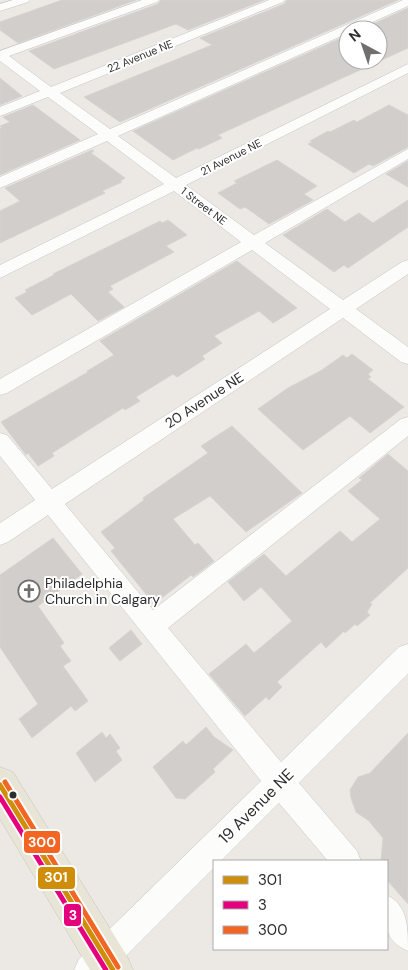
<svg xmlns="http://www.w3.org/2000/svg" width="408" height="970" font-family="'DM Sans',sans-serif">
<style>
.building{fill:#d1cecb;stroke:#d7d4d0}
.lines{fill:none;stroke-linecap:round;stroke-linejoin:round}
.minor-casing{stroke:#c5c4c5;stroke-width:1}
.major-casing{stroke:#c6c5c4;stroke-width:1}
.minor{fill:#fcfcfb;fill-rule:evenodd}
.major{fill:#e8e4d6;fill-rule:evenodd}
.bus-1-casing{stroke:#fff;stroke-width:9}
.bus-2-casing{stroke:#fff;stroke-width:9}
.bus-3-casing{stroke:#fff;stroke-width:9}
.bus-1{stroke:#cf8e09;stroke-width:5}
.bus-2{stroke:#e5007d;stroke-width:5}
.bus-3{stroke:#f26522;stroke-width:5}
.bus-dot{fill:#2e2e2e;stroke:#fff;stroke-width:2}
.labels{text-anchor:middle;dominant-baseline:central;stroke-width:4;stroke-linejoin:round;paint-order:stroke}
.far-street-label{font-size:11px;fill:#2e2e2e;stroke:#fff}
.street-label{font-size:14px;fill:#2e2e2e;stroke:#fff}
.poi-label{font-size:14px;fill:#2e2e2e;stroke:#fff;text-anchor:start}
.near-street-label{font-size:16px;fill:#2e2e2e;stroke:#fff}
.line-badge{stroke:#fff;stroke-width:2}
.badge-label{font-size:14px;text-anchor:middle;font-weight:bold;fill:#fff}
</style>
<rect width="100%" height="100%" fill="#ece8e4"/>
<g class="building">
<polygon points="62,0 136,0 18,43 0,30 0,22"/>
<polygon points="161,0 264,0 188,30 176,24 54,69 29,51 158,4"/>
<polygon points="287,0 398,0 120,122 84,97 212,45 200,38 284,4"/>
<polygon points="408,8 408,48 218,135 222,138 199,149 197,148 173,160 133,131 348,35 348,60 378,60 378,30 360,30"/>
<polygon points="0,78 22,96 0,105"/>
<polygon points="33,105 80,140 0,175 0,128 2,128 0,126 10,122 3,117"/>
<polygon points="389,105 408,115 408,147 373,166 369,164 354,173 308,144 312,142 310,141 328,131 330,132 354,120 357,122"/>
<polygon points="92,150 94,151 91,153 125,178 120,181 122,182 102,191 105,193 0,243 0,211 20,201 5,188"/>
<polygon points="277,160 317,186 304,194 313,200 269,224 245,207 240,209 218,193 237,183 234,181"/>
<polygon points="408,161 408,187 386,174"/>
<polygon points="408,200 408,227 348,268 344,265 334,272 283,235 327,209 345,222 359,213 373,223"/>
<polygon points="168,220 187,235 166,246 174,252 110,286 113,289 108,292 124,307 98,321 71,294 32,315 15,298 27,292 25,290 54,275 53,274 160,221 162,223"/>
<polygon points="237,261 297,308 273,323 259,311 214,336 222,343 202,356 205,359 177,377 173,374 136,397 140,401 125,410 123,408 52,453 54,456 38,466 28,453 26,455 1,422 88,372 87,371 114,355 100,341"/>
<polygon points="352,354 373,370 368,374 371,377 368,379 404,407 370,433 350,416 303,450 258,409 288,388 322,370 343,355 347,358"/>
<polygon points="232,426 302,493 246,532 210,496 173,519 195,545 198,543 214,561 193,577 191,575 154,604 111,551 115,548 101,532 144,500 143,498 208,453 201,446"/>
<polygon points="388,454 408,471 408,568 370,603 372,604 367,612 370,615 357,626 355,624 345,633 344,631 326,648 321,642 277,682 282,687 269,700 266,697 245,716 209,674 246,644 254,653 292,621 261,587 244,601 228,582 264,554 286,576 340,531 352,542 380,519 348,491 362,480 359,478"/>
<polygon points="53,538 82,574 38,606 64,643 60,646 71,661 63,666 88,701 75,711 71,706 32,738 19,719 38,704 0,647 0,575"/>
<polygon points="131,630 142,644 120,661 109,648"/>
<polygon points="206,727 214,737 233,750 213,769 215,772 185,799 176,798 153,767 183,741 186,745"/>
<polygon points="102,732 106,738 110,734 120,748 116,751 122,760 95,782 76,753"/>
<polygon points="408,733 408,904 387,880 387,861 381,861 383,838 369,821 356,812 351,798 350,790 358,777 370,773"/>
</g>
<g class="lines">
<g class="minor-casing">
<g id="minor">
<polygon points="13,0 30,0 28,2 0,11 0,4"/>
<polygon points="142,0 159,0 157,2 9,56 51,87 269,0 285,0 283,2 60,93 110,129 403,0 408,0 408,6 355,30 348,30 348,33 118,136 176,178 408,64 408,73 186,185 254,235 408,149 408,159 265,243 343,300 402,262 408,260 408,274 356,309 408,347 408,364 401,362 343,318 65,504 153,610 401,419 408,417 408,436 168,628 281,762 399,647 408,644 408,674 299,783 357,851 361,861 328,861 279,803 221,861 214,861 214,868 112,970 74,970 79,959 261,781 48,515 8,542 0,545 0,523 35,500 0,456 0,433 7,435 52,489 330,309 252,250 7,393 0,395 0,379 241,242 174,191 0,278 0,265 164,184 107,141 0,188 0,177 98,134 48,97 0,116 0,107 40,91 0,61 0,51"/>
<path d="M387 895C408 906 408 926 408 951 382 940 385 920 387 895Z"/>
</g>
</g>
<g class="major-casing">
<polygon id="major" points="0,767 13,772 127,956 133,970 90,970 0,819"/>
</g>
<use href="#minor" class="minor"/>
<use href="#major" class="major"/>
<g class="bus-1-casing">
<polyline id="bus-1" points="0,785 113,970"/>
</g>
<g class="bus-2-casing">
<polyline id="bus-2" points="0,797 106,970"/>
</g>
<g class="bus-3-casing">
<polyline id="bus-3" points="5,782 118,967"/>
</g>
<use href="#bus-1" class="bus-1"/>
<use href="#bus-2" class="bus-2"/>
<use href="#bus-3" class="bus-3"/>
</g>
<defs>
<g id="church-ring" transform="scale(1.125)"><circle r="9.5" fill="#fff" stroke="#706f6e" stroke-width="1.5"/><path d="M-1.2-6h2.4v3.5h3.3v2.4h-3.3V6h-2.4V-.1h-3.3v-2.4h3.3Z" fill="#706f6e"/></g>
</defs>
<g fill-rule="evenodd">
<use href="#church-ring" x="29" y="591"/>
</g>
<circle class="bus-dot" cx="13" cy="795" r="4.5"/>
<g class="labels">
<g class="far-street-label">
<text transform="translate(140 56) rotate(-22)">22 Avenue NE</text>
<text transform="translate(231 157) rotate(-27)">21 Avenue NE</text>
<text transform="translate(204 206) rotate(37)">1 Street NE</text>
</g>
<g class="street-label">
<text transform="translate(204 400) rotate(-33)">20 Avenue NE</text>
</g>
<g class="poi-label">
<text x="45" y="583">Philadelphia<tspan x="45" dy="16">Church in Calgary</tspan></text>
</g>
<g class="near-street-label">
<text transform="translate(256 806) rotate(-45)">19 Avenue NE</text>
</g>
</g>
<g class="line-badge">
<rect x="23" y="830" width="38" height="24" rx="5" fill="#f26522"/>
<rect x="37" y="866" width="39" height="24" rx="5" fill="#cf8e09"/>
<rect x="63" y="903" width="19" height="24" rx="5" fill="#e5007d"/>
</g>
<g class="badge-label">
<text x="42" y="847">300</text>
<text x="56" y="882">301</text>
<text x="73" y="920">3</text>
</g>
<rect x="213" y="860" width="175" height="90" fill="#ffffff" stroke="#ababab"/>
<rect x="223" y="876" width="25" height="8" fill="#cf8e09" stroke="#ababab"/>
<text x="258" y="885" font-size="15" fill="#2e2e2e">301</text>
<rect x="223" y="901" width="25" height="8" fill="#e5007d" stroke="#ababab"/>
<text x="258" y="910" font-size="15" fill="#2e2e2e">3</text>
<rect x="223" y="926" width="25" height="8" fill="#f26522" stroke="#ababab"/>
<text x="258" y="935" font-size="15" fill="#2e2e2e">300</text>
<g transform="translate(363 45) rotate(320)"><circle r="24" fill="#ffffff" stroke="#ababab"/>
<path d="M0-4L9 19L0 12L-9 19Z" fill="#706f6e"/>
<text y="-8" font-size="14" font-weight="bold" text-anchor="middle" fill="#2e2e2e">N</text>
</g>
</svg>
